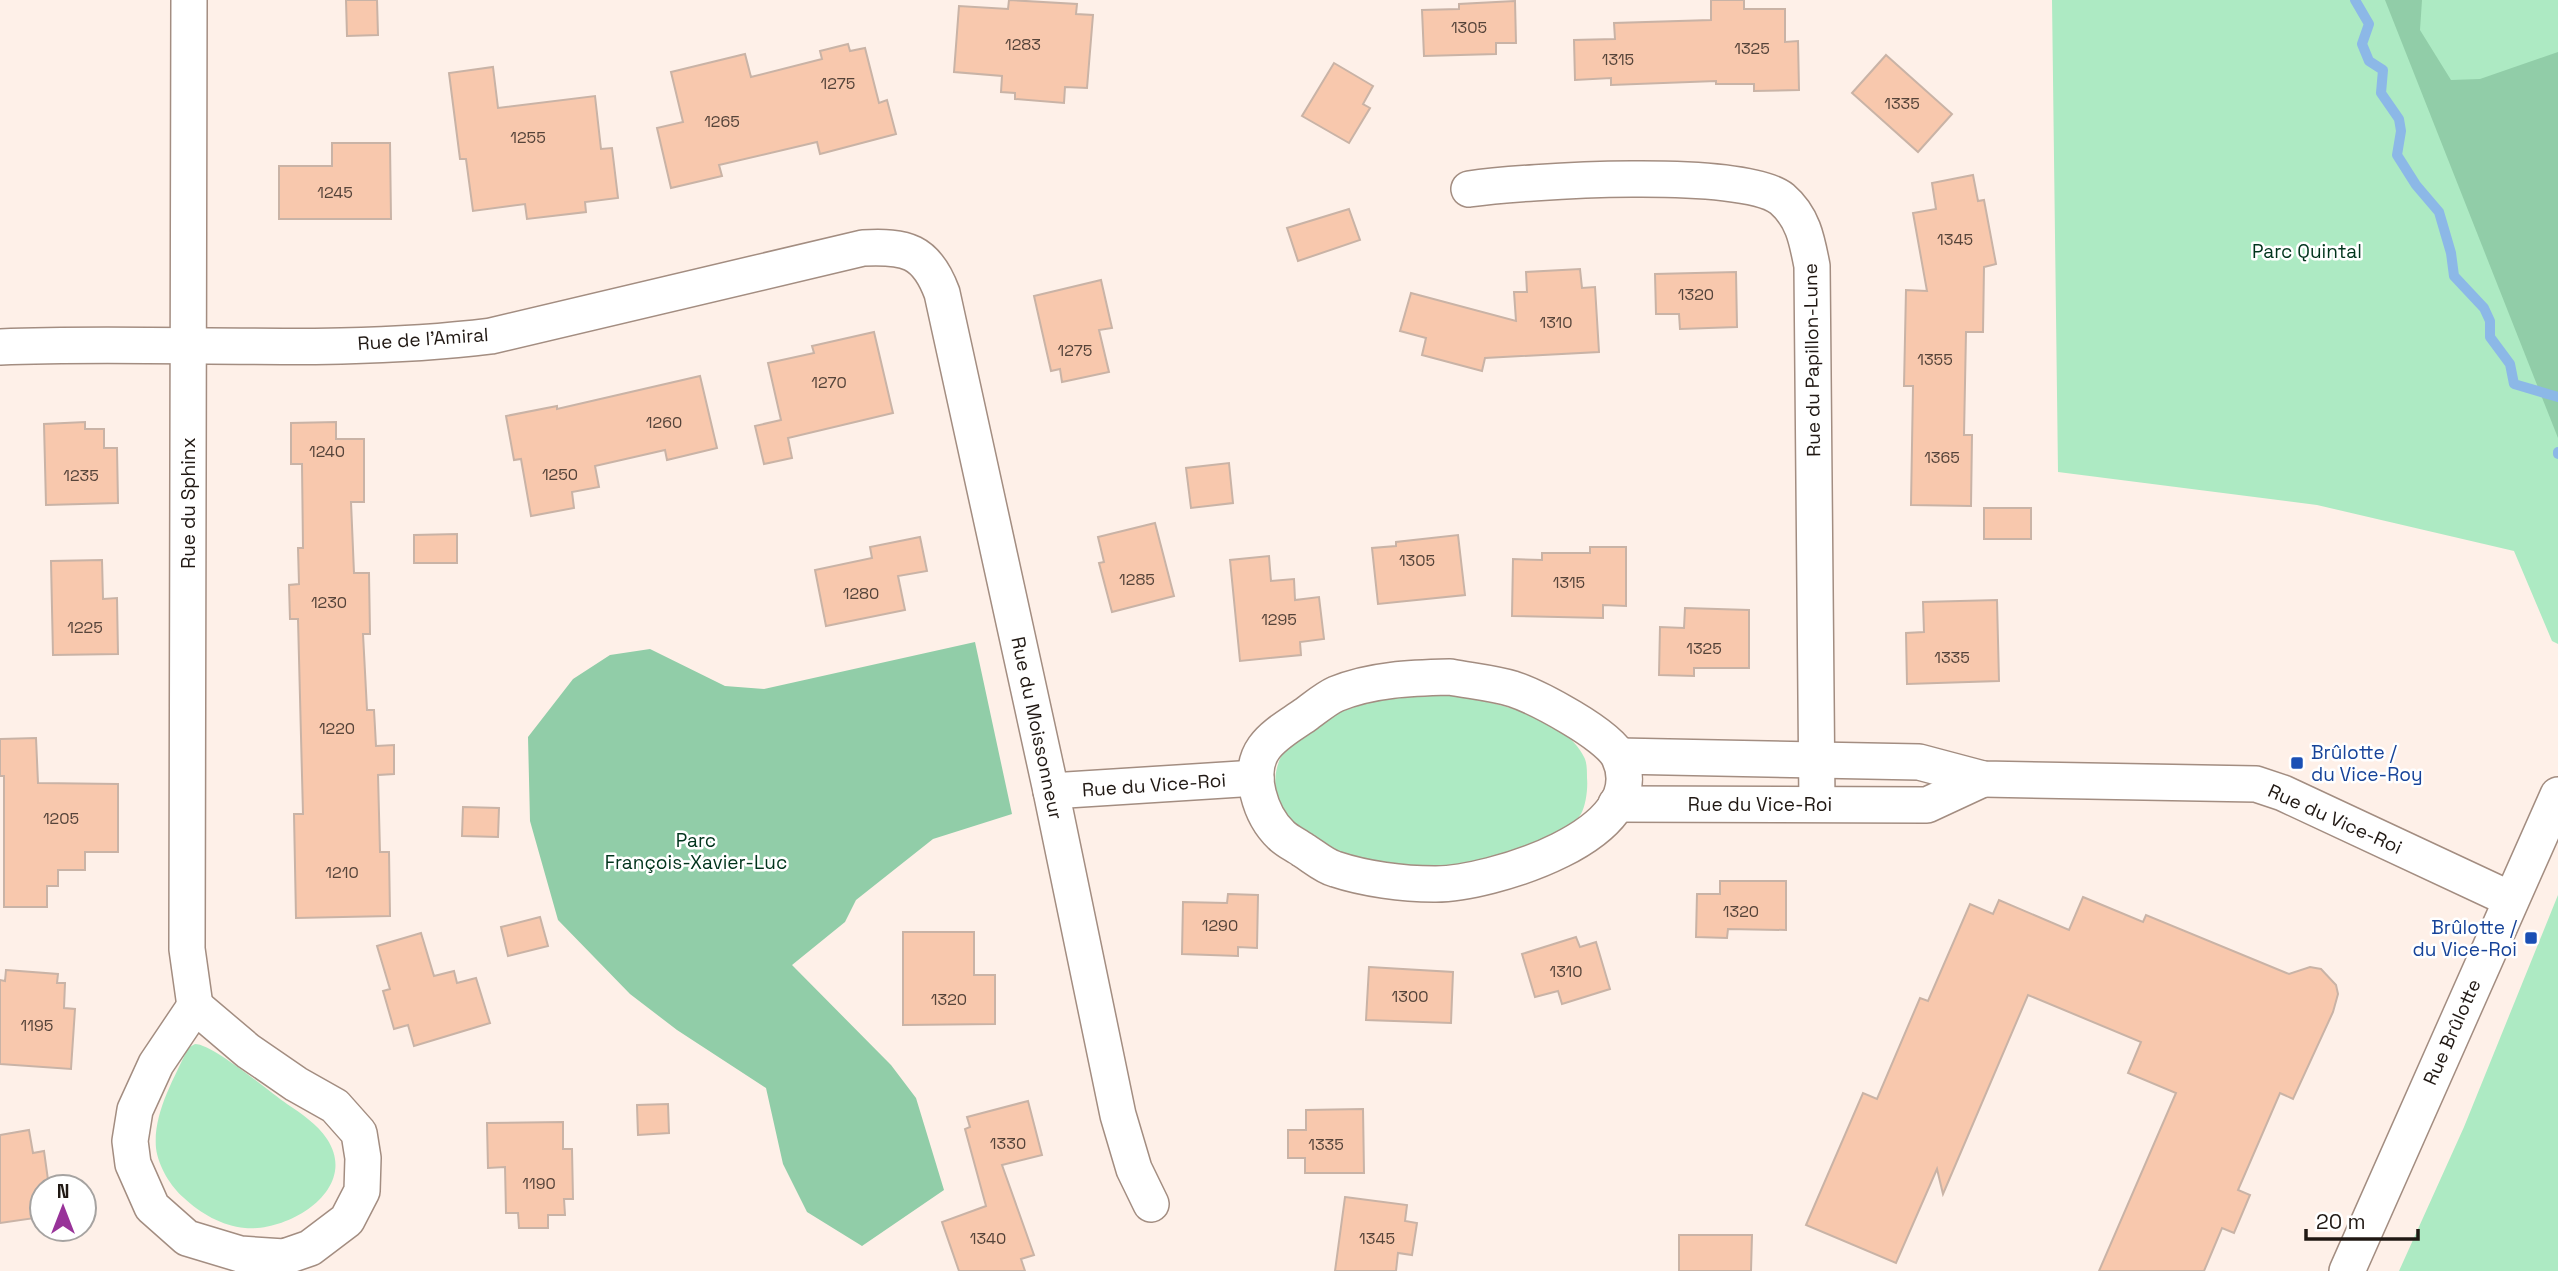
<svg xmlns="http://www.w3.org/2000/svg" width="2558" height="1271" font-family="'Space Grotesk',sans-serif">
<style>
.green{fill:#adeac3}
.forest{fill:#91cda8}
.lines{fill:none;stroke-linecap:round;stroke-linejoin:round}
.stream{stroke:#8cb8e7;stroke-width:10}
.building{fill:#f8c8ad;stroke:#c9b3a6;stroke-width:2}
.street-casing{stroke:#a38d81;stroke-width:38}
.street{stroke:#fff;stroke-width:35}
.transit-dot{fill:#1a4fb4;stroke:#fff;stroke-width:2.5}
.labels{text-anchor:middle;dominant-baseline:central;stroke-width:5;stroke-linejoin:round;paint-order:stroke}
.number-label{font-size:16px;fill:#56443a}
.park-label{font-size:19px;fill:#01341c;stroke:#fff}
.street-label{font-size:19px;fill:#201813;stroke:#fff}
.transit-label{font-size:19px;fill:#164399;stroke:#fff;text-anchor:start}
</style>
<rect width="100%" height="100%" fill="#fef0e8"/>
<g class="green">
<polygon points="2052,0 2558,0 2558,644 2552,641 2514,551 2317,505 2058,472"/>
<path d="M1412 693C1459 694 1561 708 1584 757 1587 762 1587 771 1587 778 1588 788 1586 805 1581 814 1576 821 1562 835 1554 839 1546 844 1533 846 1524 849 1485 860 1445 874 1404 869 1377 867 1353 858 1329 846 1306 835 1280 818 1276 791 1266 724 1362 703 1412 693Z"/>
<polygon points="2558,895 2558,1271 2399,1271 2464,1127"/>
<path d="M195 1044C213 1044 268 1091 287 1104 302 1114 317 1124 327 1139 360 1189 289 1232 245 1228 222 1226 200 1213 184 1198 171 1187 158 1166 156 1148 153 1113 174 1079 188 1048Z"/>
</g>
<g class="forest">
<polygon points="2385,0 2422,0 2420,30 2451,80 2480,79 2558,52 2558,438"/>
<polygon points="975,642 1012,814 933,839 856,900 845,922 792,965 891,1065 916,1098 944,1190 862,1246 807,1212 783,1164 766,1088 677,1030 630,994 558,920 530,821 528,737 573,679 610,655 650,649 725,686 764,689"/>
</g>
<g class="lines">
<g class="stream">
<polyline points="2355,0 2369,24 2362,44 2369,61 2383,70 2381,93 2399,119 2401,131 2397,155 2416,185 2439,212 2451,253 2454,276 2484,308 2490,321 2490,337 2510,364 2514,384 2558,397"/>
<polyline points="2558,452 2558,454"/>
</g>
</g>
<g class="building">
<polygon points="346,0 377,0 378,35 347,36"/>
<polygon points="1009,0 1077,4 1076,14 1093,15 1087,88 1065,87 1064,103 1015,99 1015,93 1001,92 1002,76 954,72 959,6 1008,9"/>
<polygon points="1711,0 1744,0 1744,9 1785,9 1785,42 1798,41 1799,90 1754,91 1754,84 1716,84 1716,81 1611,85 1611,78 1575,80 1574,40 1615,39 1614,23 1711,20"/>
<polygon points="1515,1 1516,43 1496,43 1496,54 1424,56 1422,10 1459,9 1459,4"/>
<polygon points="848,44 850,51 865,48 879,103 887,100 896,134 820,154 817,142 719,165 722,176 671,188 657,128 683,122 671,72 745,54 751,77 822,59 820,51"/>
<polygon points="1886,55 1952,114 1918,152 1852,93"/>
<polygon points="1334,63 1373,86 1363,104 1370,108 1349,143 1302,116"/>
<polygon points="493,67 498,108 595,96 601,149 612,148 618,198 585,202 586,212 527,219 525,204 473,211 466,159 460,159 449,73"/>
<polygon points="332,143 390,143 391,219 279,219 279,166 332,166"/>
<polygon points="1973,175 1978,201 1984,200 1996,264 1984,267 1983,332 1966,332 1964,435 1972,435 1971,506 1911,505 1913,386 1904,386 1906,290 1927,291 1913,213 1936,209 1932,183"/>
<polygon points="1349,209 1360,240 1298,261 1287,228"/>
<polygon points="1580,269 1582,288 1595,287 1599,352 1485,358 1482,371 1422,355 1426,338 1400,331 1411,293 1516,321 1514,292 1527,292 1526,272"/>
<polygon points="1736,272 1737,327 1680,329 1679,314 1656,314 1655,274"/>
<polygon points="1101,280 1112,328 1099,330 1109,372 1062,382 1060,369 1051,371 1034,296"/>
<polygon points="874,332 893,413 788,438 792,458 764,464 755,426 781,420 768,363 814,353 812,346"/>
<polygon points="700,376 717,448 667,460 665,450 595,466 599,487 572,492 574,508 531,516 521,459 514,460 506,416 557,406 557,409"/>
<polygon points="85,422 85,429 104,429 104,448 117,448 118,503 46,505 44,424"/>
<polygon points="336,422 336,439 364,439 364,502 351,502 354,573 369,573 370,634 363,634 367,710 374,710 376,746 394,745 394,774 378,775 380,852 389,852 390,916 296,918 294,814 303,814 298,619 290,619 289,585 299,584 298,548 303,548 302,464 291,464 291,423"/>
<polygon points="1229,463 1233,503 1191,508 1186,468"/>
<rect x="1984" y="508" width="47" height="31"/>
<polygon points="1155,523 1174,596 1112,612 1099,563 1104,562 1098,537"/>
<polygon points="457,534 457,563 414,563 414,535"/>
<polygon points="1458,535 1465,595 1378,604 1372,548 1396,546 1396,542"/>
<polygon points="920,537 927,571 898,576 905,610 826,626 815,570 872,558 870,547"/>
<polygon points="1590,547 1626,547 1626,606 1603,605 1603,618 1512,616 1513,559 1542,560 1542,553 1590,553"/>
<polygon points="1269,556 1271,581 1294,579 1295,600 1319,597 1324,639 1300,642 1301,655 1240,661 1230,560"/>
<polygon points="102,560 103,599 117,598 118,654 53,655 51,561"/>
<polygon points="1997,600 1999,681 1907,684 1906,633 1924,632 1923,602"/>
<polygon points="1685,608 1749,610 1749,668 1694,668 1694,676 1659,675 1660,627 1684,628"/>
<polygon points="36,738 38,783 118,784 118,852 85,852 85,870 58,870 58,886 47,886 47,907 4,907 4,776 0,776 0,739"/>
<polygon points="463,807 499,808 498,837 462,836"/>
<polygon points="1720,881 1786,881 1786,930 1728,929 1727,938 1696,937 1697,894 1720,894"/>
<polygon points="1228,894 1258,895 1257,948 1238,947 1238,956 1182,954 1183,902 1227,903"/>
<polygon points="2083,897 2143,922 2146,915 2289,974 2310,967 2321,969 2336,985 2338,994 2333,1012 2293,1099 2280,1093 2238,1190 2250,1195 2234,1233 2222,1228 2204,1271 2099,1271 2176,1093 2128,1073 2141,1042 2028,995 1943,1194 1937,1169 1896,1263 1806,1225 1863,1093 1877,1099 1920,998 1928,1001 1970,904 1993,914 1999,900 2069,930"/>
<polygon points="540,917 548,946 508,956 501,927"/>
<polygon points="903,932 974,932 974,975 995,975 995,1024 903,1025"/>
<polygon points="421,933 434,976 454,971 457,983 476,978 490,1023 414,1046 408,1025 394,1029 383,991 390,989 377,946"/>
<polygon points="1576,937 1580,947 1596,942 1610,989 1562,1004 1558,991 1535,997 1522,954"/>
<polygon points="1369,967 1453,972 1451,1023 1366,1020"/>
<polygon points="6,970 58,974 57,983 65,983 64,1008 75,1009 71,1069 0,1064 0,980 5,981"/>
<polygon points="1028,1101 1042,1155 1002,1165 1034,1255 1021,1259 1025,1271 959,1271 942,1222 986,1206 965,1129 970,1127 967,1117"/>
<polygon points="668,1104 669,1133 638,1135 637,1105"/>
<polygon points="1363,1109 1364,1173 1305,1173 1305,1158 1288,1158 1288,1130 1306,1130 1306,1110"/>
<polygon points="563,1122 563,1149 572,1149 573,1199 564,1199 565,1215 548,1215 548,1228 519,1228 518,1213 506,1213 505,1167 488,1168 487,1123"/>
<polygon points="29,1130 33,1153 44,1151 49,1187 42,1187 42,1217 0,1223 0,1135"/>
<polygon points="1345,1197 1407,1205 1405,1221 1417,1223 1412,1255 1398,1253 1396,1271 1335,1271"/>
<polygon points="1679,1235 1752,1235 1751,1271 1679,1271"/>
</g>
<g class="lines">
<g class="street-casing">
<g id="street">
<polyline points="189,0 187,949 195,1006"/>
<path d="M1469 189C1525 181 1743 167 1782 199 1803 217 1807 240 1812 266L1817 804"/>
<path d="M0 347C163 340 328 356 491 336L863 248C906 246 926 250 942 293L1051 791 1118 1115 1134 1169 1151 1204"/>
<path d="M1450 677C1471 681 1493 683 1513 689 1537 697 1608 734 1619 757 1656 835 1487 885 1434 884 1403 884 1365 879 1335 869 1324 866 1313 856 1303 850 1296 845 1287 841 1281 835 1261 816 1246 773 1264 748 1274 734 1291 725 1305 715 1315 708 1325 699 1336 694 1372 679 1412 678 1450 677Z"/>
<polyline points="1619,756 1919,762 1983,779 2256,784 2283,793 2510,899"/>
<polyline points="1051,791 1256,778"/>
<polyline points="1616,804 1927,805 1983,779"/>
<polygon points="195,1006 248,1051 296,1084 335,1106 359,1133 363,1158 362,1191 347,1220 310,1248 284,1257 240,1254 187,1238 152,1207 133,1164 130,1141 135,1110 156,1064"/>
<polyline points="2347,1271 2558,795"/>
</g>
</g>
<use href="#street" class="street"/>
</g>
<g class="transit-dot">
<rect x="2290" y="756" width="14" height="14" rx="3.5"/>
<rect x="2524" y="931" width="14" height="14" rx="3.5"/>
</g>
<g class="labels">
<g class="number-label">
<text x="1469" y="27">1305</text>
<text x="1023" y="44">1283</text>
<text x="1752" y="48">1325</text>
<text x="1618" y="59">1315</text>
<text x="838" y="83">1275</text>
<text x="1902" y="103">1335</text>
<text x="722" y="121">1265</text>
<text x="528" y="137">1255</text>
<text x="335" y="192">1245</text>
<text x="1955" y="239">1345</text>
<text x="1696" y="294">1320</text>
<text x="1556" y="322">1310</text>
<text x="1075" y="350">1275</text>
<text x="1935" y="359">1355</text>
<text x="829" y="382">1270</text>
<text x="664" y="422">1260</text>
<text x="327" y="451">1240</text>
<text x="1942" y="457">1365</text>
<text x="560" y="474">1250</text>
<text x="81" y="475">1235</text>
<text x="1417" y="560">1305</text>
<text x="1137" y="579">1285</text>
<text x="1569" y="582">1315</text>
<text x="861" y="593">1280</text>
<text x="329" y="602">1230</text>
<text x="1279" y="619">1295</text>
<text x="85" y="627">1225</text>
<text x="1704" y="648">1325</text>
<text x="1952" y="657">1335</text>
<text x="337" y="728">1220</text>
<text x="61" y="818">1205</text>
<text x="342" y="872">1210</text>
<text x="1741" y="911">1320</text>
<text x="1220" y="925">1290</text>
<text x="1566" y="971">1310</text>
<text x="1410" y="996">1300</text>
<text x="949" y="999">1320</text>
<text x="37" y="1025">1195</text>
<text x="1008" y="1143">1330</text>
<text x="1326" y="1144">1335</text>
<text x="539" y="1183">1190</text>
<text x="988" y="1238">1340</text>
<text x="1377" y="1238">1345</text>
</g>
<g class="park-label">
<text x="2307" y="251">Parc Quintal</text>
<text x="696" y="840">Parc<tspan x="696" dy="22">François-Xavier-Luc</tspan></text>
</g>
<g class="street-label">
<text transform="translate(423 339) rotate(-4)">Rue de l'Amiral</text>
<text transform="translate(1812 360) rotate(-91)">Rue du Papillon-Lune</text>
<text transform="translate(188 503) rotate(-90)">Rue du Sphinx</text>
<text transform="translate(1037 728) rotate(78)">Rue du Moissonneur</text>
<text transform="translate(1154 785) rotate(-4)">Rue du Vice-Roi</text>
<text x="1760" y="804">Rue du Vice-Roi</text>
<text transform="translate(2335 819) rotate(24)">Rue du Vice-Roi</text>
<text transform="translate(2452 1032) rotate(-66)">Rue Brûlotte</text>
</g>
<g class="transit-label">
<text x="2311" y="752">Brûlotte /<tspan x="2311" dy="22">du Vice-Roy</tspan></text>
<text x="2517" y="927" text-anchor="end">Brûlotte /<tspan x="2517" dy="22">du Vice-Roi</tspan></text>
</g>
</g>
<g transform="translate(63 1208)"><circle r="33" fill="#ffffff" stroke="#a6a3a1" stroke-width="2"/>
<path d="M0-5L12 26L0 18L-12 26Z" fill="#983399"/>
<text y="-10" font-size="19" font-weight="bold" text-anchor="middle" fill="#201813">N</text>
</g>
<path d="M2306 1229v10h112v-10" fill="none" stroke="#201813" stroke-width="3.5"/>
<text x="2316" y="1229" font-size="21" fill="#201813" stroke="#ffffff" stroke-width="5" paint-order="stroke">20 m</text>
</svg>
